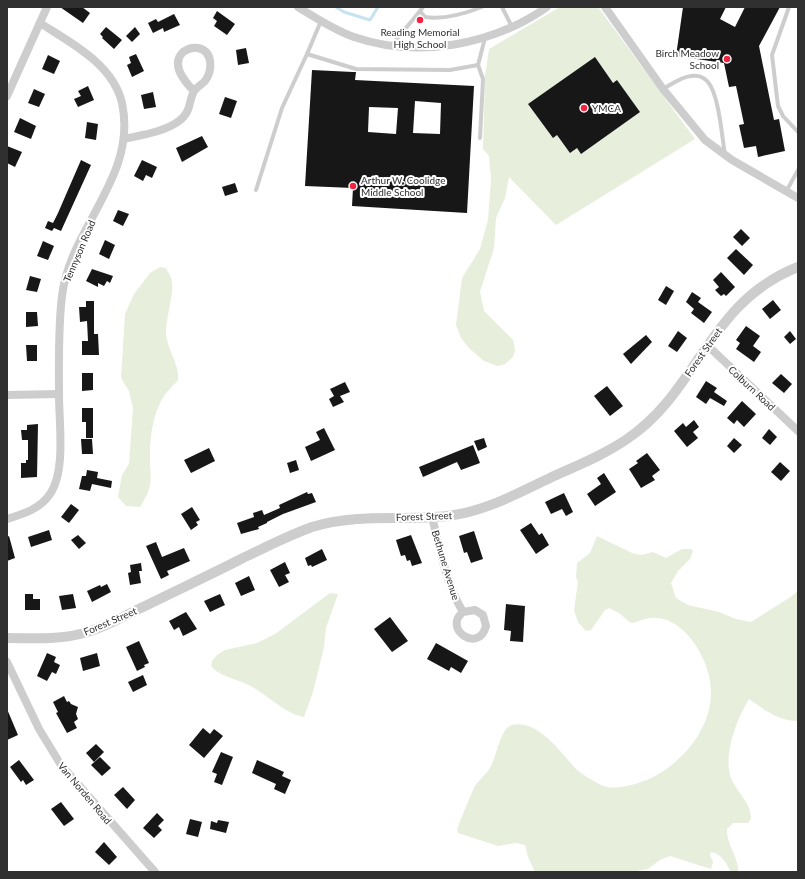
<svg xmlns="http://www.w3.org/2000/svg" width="805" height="879" font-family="Lato,sans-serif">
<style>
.green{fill:#e7eedc}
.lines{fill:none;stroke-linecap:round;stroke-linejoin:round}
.stream{stroke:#c7e3ef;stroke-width:3}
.building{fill:#171717;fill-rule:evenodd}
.service{stroke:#cdcdcd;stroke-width:4}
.minor{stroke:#cdcdcd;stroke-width:8}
.tertiary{stroke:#cdcdcd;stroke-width:10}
.poi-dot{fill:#f52342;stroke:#fff;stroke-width:1.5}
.labels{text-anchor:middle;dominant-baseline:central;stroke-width:4;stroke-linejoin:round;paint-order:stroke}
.poi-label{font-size:10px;fill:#303030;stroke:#fff;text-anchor:start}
.street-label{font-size:10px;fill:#303030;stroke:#fff}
</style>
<rect width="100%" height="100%" fill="#fff"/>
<g class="green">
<polygon points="560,7 598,7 695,139 556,225 509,177 505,198 496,218 494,248 480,292 484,311 513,340 515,350 513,357 505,364 498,366 484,361 469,348 461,338 456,325 462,278 480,249 488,220 491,179 489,156 483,149 485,76 489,49"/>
<path d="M160 267 166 268C168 273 172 277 172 282 174 294 166 318 166 332 166 349 180 364 178 380 175 384 170 388 167 392 154 408 150 434 150 454 149 480 156 482 140 507L126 506 118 497 122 475 129 464 133 408 129 391 121 378 125 314 134 294 150 273Z"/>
<path d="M597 536 632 553 641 555 653 552 666 558 682 549H691L693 551 690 559 678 571 671 583 676 598 688 605 719 612 736 619 751 622 789 598 798 591V721C778 721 765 710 749 699 736 720 720 762 734 784 741 797 751 804 751 819L748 823H733L727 829C726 844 739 857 738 872H731C727 864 721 853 711 852L710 855 713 862 711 869 670 856 660 860 648 869 630 872H535L528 857 525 845 516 843 498 846 458 833 457 830C462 815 468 802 474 788 478 780 487 774 491 766 496 757 501 727 512 725 538 719 561 753 576 769 581 774 598 784 604 786 612 789 624 787 631 785 672 776 712 734 711 691 711 662 686 618 655 618 647 617 639 622 631 623L619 613 609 608 605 610 591 630 586 631 578 622 574 610 578 582 576 577 577 563 590 553Z"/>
<path d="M330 593 338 594 326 628 324 647 313 692 304 717C282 713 265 691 244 683 233 678 219 676 211 666L212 661 217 655 225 650 257 643 275 634Z"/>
</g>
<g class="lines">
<polyline class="stream" points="336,7 344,12 370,20 378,7"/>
</g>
<g class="building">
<polygon points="60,7 82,7 90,13 83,23"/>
<polygon points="683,7 726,7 720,19 735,27 745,7 780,7 759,46 774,120 779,119 785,151 758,157 756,146 744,148 739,125 744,124 736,86 729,87 724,63 676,56"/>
<polygon points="217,11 235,24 227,35 214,26 217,21 213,18"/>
<polygon points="174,14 180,25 164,32 163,28 153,33 148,23 156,19 158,22"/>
<polygon points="106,27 122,40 114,49 102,38 103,37 100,34"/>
<polygon points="135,27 140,34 132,42 126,36"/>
<polygon points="246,48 249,63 238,65 236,50"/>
<polygon points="136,54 144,71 132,77 127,65 131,63 129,57"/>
<polygon points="48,55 60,61 54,74 42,69"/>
<polygon points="595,57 613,83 617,80 640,112 581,154 577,148 570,153 557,135 553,138 528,104"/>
<path d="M312 70 353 72H356L355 80 474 86 467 213 352 206 353 188 305 186ZM415 101 441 103 440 134 413 133ZM369 107 398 108 396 134 368 132Z"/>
<polygon points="88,86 94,100 78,107 74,99 81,96 78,91"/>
<polygon points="34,89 45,94 39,107 28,103"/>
<polygon points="153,92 156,107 144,109 141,95"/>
<polygon points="225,97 237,101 231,118 219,114"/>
<polygon points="20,118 36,126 31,139 14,132"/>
<polygon points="87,122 98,124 96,140 85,138"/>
<polygon points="202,136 208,147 182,162 176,148"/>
<polygon points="7,146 22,152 15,167 7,163"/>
<polygon points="81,160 91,165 61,231 54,228 52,231 45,228 48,221 53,223 58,213"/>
<polygon points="142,160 157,167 152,178 146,175 143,181 134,176"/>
<polygon points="235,183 238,192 225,196 222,187"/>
<polygon points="118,210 129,214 123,226 113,221"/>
<polygon points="741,229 750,238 742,246 733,237"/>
<polygon points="105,240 115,245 109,259 99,254"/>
<polygon points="43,241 54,246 48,260 37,256"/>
<polygon points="736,249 753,265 744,275 727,258"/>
<polygon points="92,269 113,276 110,283 107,281 104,286 98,283 98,287 86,281"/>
<polygon points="721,272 735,287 726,296 724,294 721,296 715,290 719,287 713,280"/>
<polygon points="30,276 41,279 37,292 26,290"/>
<polygon points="666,286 674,291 666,305 658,300"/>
<polygon points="692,292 701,298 698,302 712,312 704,323 691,313 694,309 686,302"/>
<polygon points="773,300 781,310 770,319 762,309"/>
<polygon points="86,301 94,301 94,334 98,334 99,355 82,355 82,341 88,341 87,321 80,322 79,307 86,307"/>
<polygon points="26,312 37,312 38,326 26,327"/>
<polygon points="746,326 760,336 753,346 761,352 754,362 736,349 740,343 736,340"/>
<polygon points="678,331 687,338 677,352 668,346"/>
<polygon points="790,331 796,339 790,344 784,337"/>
<polygon points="646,335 652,342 631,364 623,354"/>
<polygon points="26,345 37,345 37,361 27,361"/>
<polygon points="82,373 93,373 93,390 82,391"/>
<polygon points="781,374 792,384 784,393 772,383"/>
<polygon points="706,381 717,388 714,392 727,401 724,406 710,398 706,404 696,397"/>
<polygon points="345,382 350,392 340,396 344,402 333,407 329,399 334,396 330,389"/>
<polygon points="607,386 623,406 610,416 594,396"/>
<polygon points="742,401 756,414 744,427 737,420 734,424 727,418"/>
<polygon points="82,408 93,408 93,438 86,438 86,422 82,422"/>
<polygon points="694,420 699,427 693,432 698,438 687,447 674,431 683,423 686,427"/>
<polygon points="38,424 37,477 21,478 21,463 26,463 26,460 28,460 28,440 22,440 21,430 27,430 27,425"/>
<polygon points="324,428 335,450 311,461 305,447 320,440 316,432"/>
<polygon points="769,429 777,437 770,445 762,438"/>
<polygon points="484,438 487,447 478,451 474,441"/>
<polygon points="734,438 742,445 734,453 727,446"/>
<polygon points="81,439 92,439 93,454 82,454"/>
<polygon points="473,445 480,463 461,470 457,462 423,477 419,467"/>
<polygon points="209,448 215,461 191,473 184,460"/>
<polygon points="647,453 660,470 652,476 655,480 641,488 629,469 638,463 636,461"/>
<polygon points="296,460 299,470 290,473 287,463"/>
<polygon points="780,462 790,471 781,481 771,472"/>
<polygon points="87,470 98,472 97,478 112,481 111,488 92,484 90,491 79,489 82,476 86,476"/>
<polygon points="604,473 616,492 595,506 587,494 601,484 597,478"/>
<polygon points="307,492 308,494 312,493 316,502 283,514 267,522 267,523 258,527 259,529 241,534 237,523 254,517 253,513 262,510 264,515 280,508 279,505"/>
<polygon points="564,493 573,512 566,516 562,509 551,514 545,502"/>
<polygon points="71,504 79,510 69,523 61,517"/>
<polygon points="192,507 200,520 196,522 198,525 191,530 181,514"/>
<polygon points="531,523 539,535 542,533 549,545 536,554 520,530"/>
<polygon points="49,530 52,540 31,547 28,537"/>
<polygon points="474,531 483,559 471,563 467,552 464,553 459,536"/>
<polygon points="78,535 86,543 79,549 71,540"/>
<polygon points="411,535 422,563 412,566 410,560 407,561 405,555 401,556 396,540"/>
<polygon points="9,536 15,558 7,561 7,537"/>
<polygon points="156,542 162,557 184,548 190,561 167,571 169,575 161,579 146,546"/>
<polygon points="322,549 327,560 312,567 311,565 308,566 305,558"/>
<polygon points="285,562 290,573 285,575 289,582 279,587 270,570"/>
<polygon points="141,563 142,571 139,571 141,583 130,585 128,573 131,572 130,565"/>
<polygon points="249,576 255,590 241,596 235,583"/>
<polygon points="107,584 111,592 92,602 87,591 100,585 101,587"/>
<polygon points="25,594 33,594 33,599 40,599 40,610 25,610"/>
<polygon points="73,594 76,608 62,610 59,596"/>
<polygon points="220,594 225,605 210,612 204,601"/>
<polygon points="506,604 525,606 523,642 510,641 511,631 504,630"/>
<polygon points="186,612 197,629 183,636 179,627 174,630 169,621"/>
<polygon points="390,617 408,641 392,652 374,629"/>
<polygon points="139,641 149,663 144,665 145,667 137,671 126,647"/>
<polygon points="436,643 468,661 461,673 451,667 449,671 427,659"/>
<polygon points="47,653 56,657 54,662 60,665 56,674 52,672 47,681 37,676"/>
<polygon points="97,653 100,666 83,671 80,658"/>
<polygon points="143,675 147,685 133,692 128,682"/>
<polygon points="64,696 67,702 69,701 71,704 78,707 76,714 78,719 74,722 77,728 67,733 56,713 58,712 53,702"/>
<polygon points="7,709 18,735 7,740"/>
<polygon points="203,728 210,734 214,729 223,736 204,758 189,745"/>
<polygon points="96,744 104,752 94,762 86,753"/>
<polygon points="221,752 233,757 222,785 214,782 217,774 212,772"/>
<polygon points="100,757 111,768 102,776 91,765"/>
<polygon points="19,760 34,780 26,785 23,780 21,782 10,767"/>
<polygon points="257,760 284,772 282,776 291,780 285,794 274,789 276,784 252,773"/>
<polygon points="123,787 135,800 127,809 114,795"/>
<polygon points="61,802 74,819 64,826 51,809"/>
<polygon points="157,813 164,820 158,826 162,830 154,838 143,828"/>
<polygon points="190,819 202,822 198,837 186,834"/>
<polygon points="218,820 229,822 226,833 210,829 211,821 217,823"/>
<polygon points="104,842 117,857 109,865 95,852"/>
</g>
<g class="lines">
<g class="service">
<path d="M423 7 420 11 425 17C444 20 464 14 482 7"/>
<polyline points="502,7 512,27"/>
<polyline points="789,7 772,55 778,106 783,116 798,132"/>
<polyline points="321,21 307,54 356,69 450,70 478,65 485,38"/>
<polyline points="392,45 420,11"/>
<polyline points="478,65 483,79 480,138"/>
<path d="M663 89C672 84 681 77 691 76 697 75 704 77 708 82 719 95 722 137 725 155"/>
<polyline points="256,190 282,108 307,54"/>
<polyline points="787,190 798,170"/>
</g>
<g class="minor">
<path d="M298 7C316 18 334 30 354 37 418 59 493 45 547 7"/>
<polyline points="605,7 663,89 705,140 732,160 798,198"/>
<polyline points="7,96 47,7"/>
<path d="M124 139C142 135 164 132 179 121 192 111 188 102 194 91 196 88 202 84 205 81 213 70 213 51 198 48 193 47 187 49 183 52 170 65 185 82 194 91"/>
<polyline points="707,345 798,431"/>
<polyline points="7,395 59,394"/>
<path d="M432 517C440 549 446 584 463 612 442 629 479 654 486 626L483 615 475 610 463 612"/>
<path d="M7 519C23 514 40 509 50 494 66 471 59 423 59 395 59 362 58 328 62 296 70 227 138 177 122 103 113 64 71 43 40 23"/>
<polyline points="7,662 39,729 61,765 155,872"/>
</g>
<path class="tertiary" d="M7 638C31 638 56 640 80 634 102 629 122 617 143 607 175 591 208 576 241 559 264 548 287 536 312 527 357 513 402 521 447 516 485 512 520 492 554 476 578 465 604 455 627 439 699 391 708 302 798 267"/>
</g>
<g class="poi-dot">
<circle cx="420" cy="20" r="4"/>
<circle cx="727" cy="59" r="4"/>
<circle cx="584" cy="108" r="4"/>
<circle cx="353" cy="186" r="4"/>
</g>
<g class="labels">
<g class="poi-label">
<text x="420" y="32" text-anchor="middle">Reading Memorial<tspan x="420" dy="12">High School</tspan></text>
<text x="719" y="53" text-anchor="end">Birch Meadow<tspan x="719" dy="12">School</tspan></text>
<text x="592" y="108">YMCA</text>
<text x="361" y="180">Arthur W. Coolidge<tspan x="361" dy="12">Middle School</tspan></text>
</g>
<g class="street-label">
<text transform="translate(79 251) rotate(-67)">Tennyson Road</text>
<text transform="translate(703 352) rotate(-55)">Forest Street</text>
<text transform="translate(752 388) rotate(43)">Colburn Road</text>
<text transform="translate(424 516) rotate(-2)">Forest Street</text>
<text transform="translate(446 565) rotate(73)">Bethune Avenue</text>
<text transform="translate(110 621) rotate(-23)">Forest Street</text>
<text transform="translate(85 793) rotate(50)">Van Norden Road</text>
</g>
</g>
<rect width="805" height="879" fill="none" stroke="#303030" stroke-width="16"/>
</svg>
